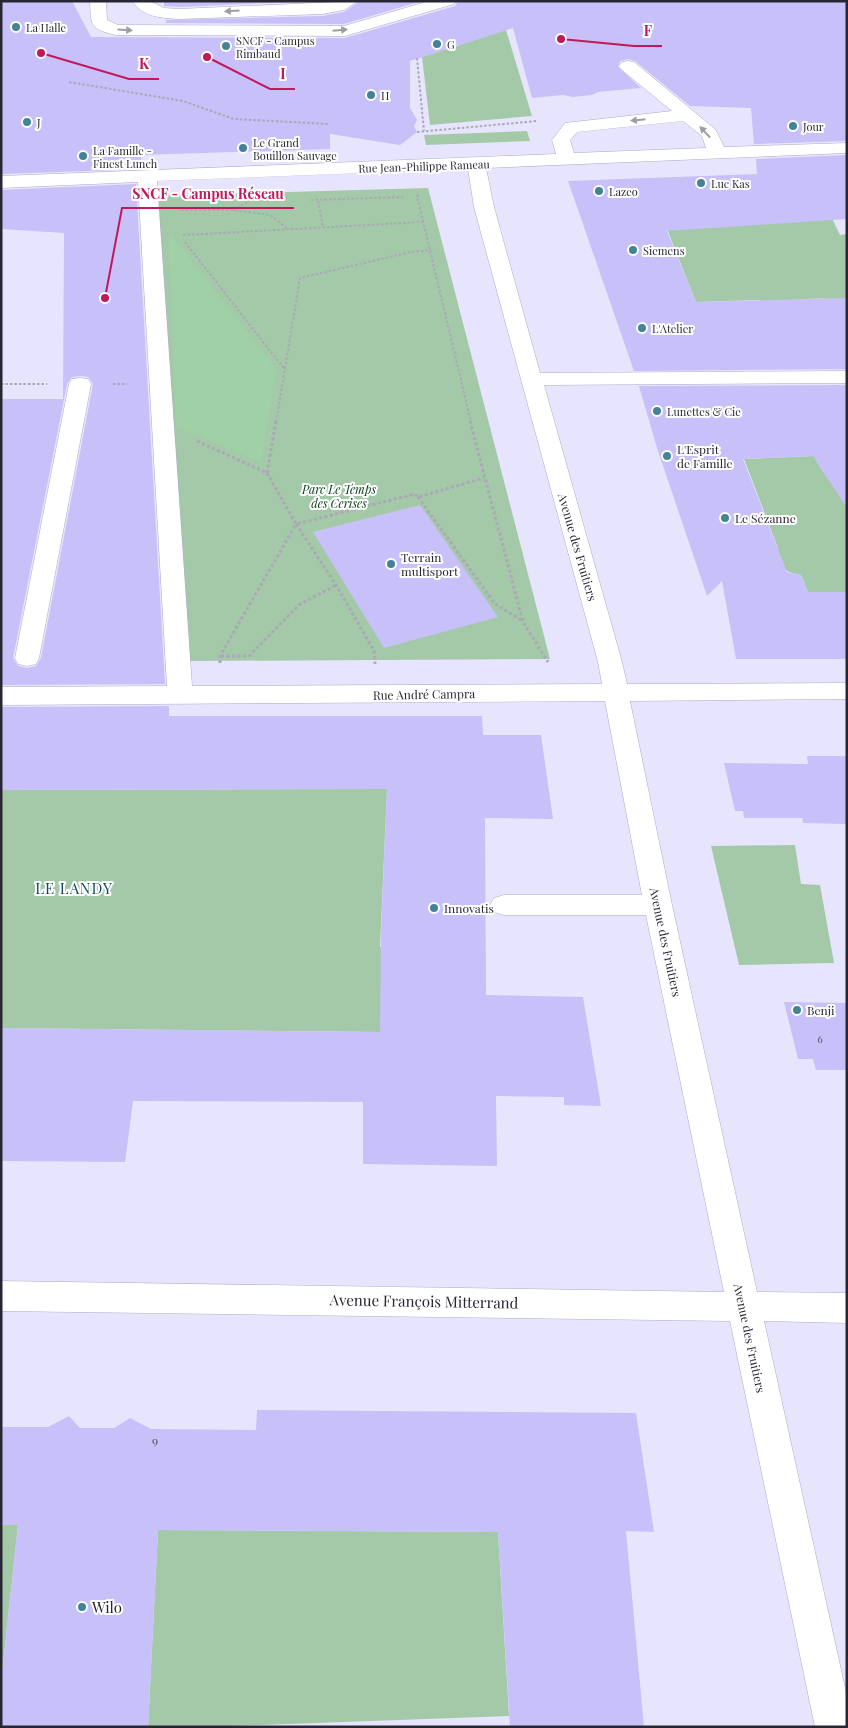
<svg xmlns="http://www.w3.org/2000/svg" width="848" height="1728" font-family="'Playfair Display',serif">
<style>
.built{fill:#e7e5fd}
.green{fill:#a4c9a8}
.forest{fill:#a0d0a5}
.building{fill:#c7c0f9;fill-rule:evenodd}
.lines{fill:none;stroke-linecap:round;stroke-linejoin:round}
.minor-casing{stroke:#adaac8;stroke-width:1}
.path-far1{stroke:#aaa9b5;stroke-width:2;stroke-dasharray:2.5 2;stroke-linecap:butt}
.path{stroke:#aaa9b5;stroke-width:3;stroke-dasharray:3 2.5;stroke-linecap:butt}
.minor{fill:#fff;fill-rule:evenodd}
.oneway{fill:#9e9da3}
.poi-dot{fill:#448298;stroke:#fff;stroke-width:2}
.labels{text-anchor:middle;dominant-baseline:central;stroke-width:4;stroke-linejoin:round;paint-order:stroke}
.number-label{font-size:10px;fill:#504c64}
.far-poi-label{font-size:11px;fill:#282632;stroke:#fff;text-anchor:start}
.far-street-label{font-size:11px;fill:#282632;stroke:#fff}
.poi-label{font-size:12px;fill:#282632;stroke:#fff;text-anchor:start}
.park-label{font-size:12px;font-style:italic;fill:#023b13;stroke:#fff}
.street-label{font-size:12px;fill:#282632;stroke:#fff}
.near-number-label{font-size:12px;fill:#504c64}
.quarter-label{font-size:15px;letter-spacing:1px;fill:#144858;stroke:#fff}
.near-street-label{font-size:15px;fill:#282632;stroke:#fff}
.near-poi-label{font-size:15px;fill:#282632;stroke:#fff;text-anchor:start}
.leader{fill:none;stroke:#c2185b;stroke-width:2}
.callout-dot{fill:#c2185b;stroke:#fff;stroke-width:2}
.callout-label{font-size:14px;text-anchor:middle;font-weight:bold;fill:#c2185b;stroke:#fff;stroke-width:4;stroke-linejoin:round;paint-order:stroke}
</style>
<rect width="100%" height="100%" fill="#f0effb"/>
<rect class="built" x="1" y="1" width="846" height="1726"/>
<g class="green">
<polygon points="506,30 532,116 430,125 422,57"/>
<polygon points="527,131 530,141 426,145 424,135"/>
<polygon points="428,188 550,659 188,661 152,196"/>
<path d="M827 208 840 235 846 234 847 244H845L847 248V301C818 295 789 301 760 304L759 300 696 302 663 219Z"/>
<polygon points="837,455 817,462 828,479 847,476 847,592 808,592 801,575 789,572 767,558 778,548 744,459"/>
<polygon points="387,789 380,947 405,946 380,1032 1,1028 1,790"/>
<polygon points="795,845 801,884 820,885 834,963 739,965 711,846"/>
<polygon points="1,1525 18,1525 1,1683"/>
<polygon points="158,1530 498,1532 509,1716 203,1727 148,1727"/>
</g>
<polygon class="forest" points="169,232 276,369 261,462 176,426"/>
<g class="building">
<polygon points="1,1 72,1 91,37 345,38 455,6 458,1 847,1 847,141 754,144 751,108 690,106 635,61 628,59 620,61 618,67 641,88 598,92 592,95 573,97 563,95 532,98 513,28 410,61 410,108 417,120 414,126 417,132 400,145 330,134 330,149 141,155 142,169 1,174"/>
<polygon points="164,1 310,1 179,7 164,6"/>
<polygon points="360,1 422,1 344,24 166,23 166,20 322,16 344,12"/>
<polygon points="847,155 847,219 667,231 696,302 847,298 847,369 634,371 568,181 757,174 756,159"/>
<path d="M136 184 165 684 1 685V399H63L64 233 1 229V190ZM80 376 88 377 93 384 41 658 36 666 27 668 18 666 13 658 67 384 72 377Z"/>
<polygon points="847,385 847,508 813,456 743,459 787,572 801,575 808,592 847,592 847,659 736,659 722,581 707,596 657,448 639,386"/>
<polygon points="420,505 498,617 384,648 313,532"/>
<polygon points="169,706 169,716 482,716 483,735 541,735 553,819 485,818 486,995 583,997 601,1106 564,1105 564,1097 496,1096 497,1166 363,1164 363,1102 133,1101 125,1162 1,1161 1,1028 380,1032 381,930 387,789 1,790 1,707"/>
<polygon points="807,756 847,756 847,824 803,823 802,818 744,818 743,811 735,811 724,763 808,764"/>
<polygon points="784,1002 847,1003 847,1070 816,1070 813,1059 798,1059"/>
<polygon points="257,1410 636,1413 654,1532 626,1531 644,1727 510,1727 498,1532 158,1530 148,1727 1,1727 1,1683 18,1525 1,1525 1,1427 48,1427 69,1416 80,1428 114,1428 130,1418 151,1429 256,1430"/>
</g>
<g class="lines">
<g class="minor-casing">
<g id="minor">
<path d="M90 1H106L107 20 118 25 344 26 429 1H456L454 4 345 36 116 35C90 29 91 26 90 1Z"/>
<path d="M132 1H150L164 8 179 9 358 1 344 10 322 14 179 19C161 18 143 17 132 1Z"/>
<path d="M628 61 634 62 716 130 724 147 847 143V153L486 168 494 207 540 373 847 371V383L544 385 622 662 627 684 847 683V699L630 701 672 905 757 1292 847 1293V1323L764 1321 847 1697V1727H815L730 1321 1 1311V1281L724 1292 646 915H504L494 912 490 905 494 898 504 895H642L605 701 1 705V687L167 686 138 182 1 188V176L556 154 552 140 565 123 672 111 622 70 619 66 622 62ZM683 121 702 136 706 148 574 153 570 140 577 132ZM468 169 474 207 598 662 602 684 192 686 157 181Z"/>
<polygon points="80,378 88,379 91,384 39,658 36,664 27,666 18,664 15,658 69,384 72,379"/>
</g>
</g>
<g class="path-far1">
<polyline points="417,58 424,131"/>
<polyline points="69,82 183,101 234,119 330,124"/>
<polyline points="417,132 537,121"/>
<polyline points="419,195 417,196 471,422"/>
<polyline points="311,200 405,197"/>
<polyline points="318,201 323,227"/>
<polyline points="181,210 233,210 270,215 287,228"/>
<polyline points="233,210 248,202"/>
<polyline points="183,235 423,222"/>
<polyline points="185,242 285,370"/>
<polyline points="1,384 47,384"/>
<polyline points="113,384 127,384"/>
<polyline points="276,422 300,278 411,252 431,250"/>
</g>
<g class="path">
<polyline points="470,421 523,622 548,662"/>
<polyline points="197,441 267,473 296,524 415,494 418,497 484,478"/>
<polyline points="267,473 276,421"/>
<polyline points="418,497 495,604 523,621"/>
<polyline points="221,656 249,656 299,605 336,585"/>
<polyline points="220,663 220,656 296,524 336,585 374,651 375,664"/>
</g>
<use href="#minor" class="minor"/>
</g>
<defs><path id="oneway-solid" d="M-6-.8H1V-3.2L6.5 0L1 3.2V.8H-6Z" transform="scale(1.25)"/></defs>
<g class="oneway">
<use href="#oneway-solid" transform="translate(232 11) rotate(177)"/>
<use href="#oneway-solid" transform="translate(125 30) rotate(3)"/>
<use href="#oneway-solid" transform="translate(340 30) rotate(-5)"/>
<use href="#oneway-solid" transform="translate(638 120) rotate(174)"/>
<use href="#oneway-solid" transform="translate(705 132) rotate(-133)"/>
</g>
<g class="poi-dot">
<circle cx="16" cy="27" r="5"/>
<circle cx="437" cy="44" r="5"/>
<circle cx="226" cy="46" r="5"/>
<circle cx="371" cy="95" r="5"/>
<circle cx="27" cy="122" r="5"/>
<circle cx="793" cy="126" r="5"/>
<circle cx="243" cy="148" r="5"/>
<circle cx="83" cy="156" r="5"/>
<circle cx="701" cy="183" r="5"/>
<circle cx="599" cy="191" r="5"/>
<circle cx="633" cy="250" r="5"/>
<circle cx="642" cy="328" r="5"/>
<circle cx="657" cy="411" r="5"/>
<circle cx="667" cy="456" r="5"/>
<circle cx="725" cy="518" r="5"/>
<circle cx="391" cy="564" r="5"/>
<circle cx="434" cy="908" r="5"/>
<circle cx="797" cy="1010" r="5"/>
<circle cx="82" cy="1607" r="5"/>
</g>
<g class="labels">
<g class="number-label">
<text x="820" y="1039">6</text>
</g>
<g class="far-poi-label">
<text x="26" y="27">La Halle</text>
<text x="236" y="40">SNCF - Campus<tspan x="236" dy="13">Rimbaud</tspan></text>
<text x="447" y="44">G</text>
<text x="381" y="95">H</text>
<text x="37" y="122">J</text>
<text x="803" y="126">Jour</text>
<text x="253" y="142">Le Grand<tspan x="253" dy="13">Bouillon Sauvage</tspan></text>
<text x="93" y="150">La Famille -<tspan x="93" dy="13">Finest Lunch</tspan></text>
<text x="711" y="183">Luc Kas</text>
<text x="609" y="191">Lazeo</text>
<text x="643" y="250">Siemens</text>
<text x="652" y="328">L'Atelier</text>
<text x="667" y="411">Lunettes &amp; Cie</text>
</g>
<g class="far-street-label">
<text transform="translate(424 166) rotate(-2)">Rue Jean-Philippe Rameau</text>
</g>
<g class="poi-label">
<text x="677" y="449">L'Esprit<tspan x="677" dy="14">de Famille</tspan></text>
<text x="735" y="518">Le Sézanne</text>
<text x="401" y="557">Terrain<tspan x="401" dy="14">multisport</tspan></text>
<text x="444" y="908">Innovatis</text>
<text x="807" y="1010">Benji</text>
</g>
<g class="park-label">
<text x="339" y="489">Parc Le Temps<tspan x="339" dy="14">des Cerises</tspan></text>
</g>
<g class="street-label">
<text transform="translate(578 547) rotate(74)">Avenue des Fruitiers</text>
<text transform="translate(424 694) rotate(-1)">Rue André Campra</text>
<text transform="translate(666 942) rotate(78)">Avenue des Fruitiers</text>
<text transform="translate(750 1338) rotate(78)">Avenue des Fruitiers</text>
</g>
<g class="near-number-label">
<text x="155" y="1440">9</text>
</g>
<g class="quarter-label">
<text x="74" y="888">LE LANDY</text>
</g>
<g class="near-street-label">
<text transform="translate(424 1301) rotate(1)">Avenue François Mitterrand</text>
</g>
<g class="near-poi-label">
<text x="92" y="1607">Wilo</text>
</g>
</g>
<path class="leader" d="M561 39L634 46H662M41 53L129 79H159M207 57L270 89H295M105 298L122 208H294"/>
<g class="callout-dot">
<circle cx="561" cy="39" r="5"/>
<circle cx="41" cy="53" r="5"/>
<circle cx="207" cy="57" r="5"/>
<circle cx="105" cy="298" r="5"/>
</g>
<g class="callout-label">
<text x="648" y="36">F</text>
<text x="144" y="69">K</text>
<text x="283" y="79">I</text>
<text x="208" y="199">SNCF - Campus Réseau</text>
</g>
<rect width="848" height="1728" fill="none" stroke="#282632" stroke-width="5"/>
</svg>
